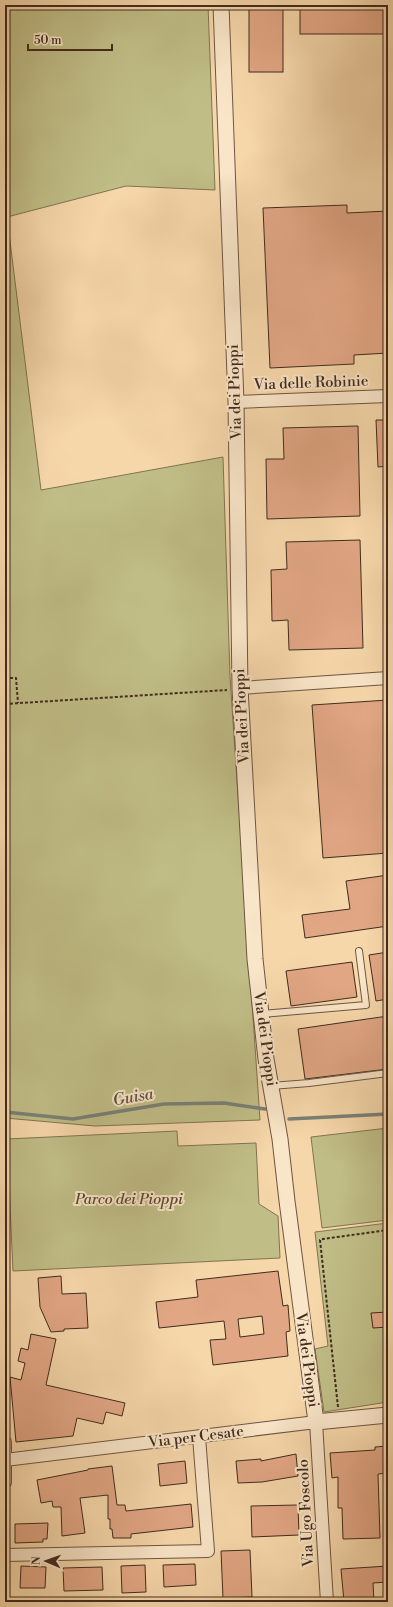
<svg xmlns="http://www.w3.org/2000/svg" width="393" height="1607" font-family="'Libre Bodoni',serif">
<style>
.green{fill:#c0bd86;stroke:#817452}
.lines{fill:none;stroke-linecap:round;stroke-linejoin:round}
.stream{stroke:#798076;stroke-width:3.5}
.building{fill:#e1a684;stroke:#422b1e;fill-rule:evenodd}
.service-casing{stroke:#6f5641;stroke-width:8}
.minor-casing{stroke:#6f5641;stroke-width:14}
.tertiary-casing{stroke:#6f5641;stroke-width:17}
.path{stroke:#422b1e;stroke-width:2;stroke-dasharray:3 2;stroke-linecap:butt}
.service{stroke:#f9e5c8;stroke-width:6}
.minor{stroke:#f9e5c8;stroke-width:12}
.tertiary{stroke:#f9e5c8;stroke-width:15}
.labels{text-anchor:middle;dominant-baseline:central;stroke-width:4;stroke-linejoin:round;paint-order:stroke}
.street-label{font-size:15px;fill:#422b1e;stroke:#f9e5c8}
.park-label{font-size:15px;font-style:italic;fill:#5b4833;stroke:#f9e5c8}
.water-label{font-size:16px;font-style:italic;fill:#594e43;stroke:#f9e5c8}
</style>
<rect width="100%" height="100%" fill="#f6d7aa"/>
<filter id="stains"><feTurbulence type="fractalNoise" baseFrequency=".005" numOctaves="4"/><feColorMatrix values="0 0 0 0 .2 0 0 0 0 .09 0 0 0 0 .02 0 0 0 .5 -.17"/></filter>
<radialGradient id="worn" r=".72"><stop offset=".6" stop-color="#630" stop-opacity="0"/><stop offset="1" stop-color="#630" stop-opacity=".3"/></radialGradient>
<g class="green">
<polygon points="5,5 208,5 215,190 126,186 7,217 41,490 223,457 230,677 260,1120 95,1126 5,1118"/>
<polygon points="388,1128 388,1220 322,1228 311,1137"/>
<polygon points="177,1131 178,1146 256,1143 259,1204 278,1216 280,1258 13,1271 7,1139"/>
<polygon points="388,1223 388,1402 324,1412 315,1349 328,1346 315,1232"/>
</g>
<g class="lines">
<g class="stream">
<polyline points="5,1112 73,1119 164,1104 224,1103 265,1109"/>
<polyline points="289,1119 388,1114"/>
</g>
</g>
<g class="building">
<rect x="249" y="5" width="34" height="67"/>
<rect x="300" y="5" width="88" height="29"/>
<polygon points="347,205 347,213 388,211 388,353 354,355 354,364 270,368 263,208"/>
<polygon points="376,420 388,420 388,466 378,467"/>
<polygon points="358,426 360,516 267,519 266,459 284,459 283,428"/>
<polygon points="360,540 363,648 289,650 288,620 272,621 271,570 287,569 286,542"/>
<polygon points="388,700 388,853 323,858 312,705"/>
<polygon points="388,875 388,926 305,938 302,915 350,909 346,881"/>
<polygon points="388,952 388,999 376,1001 369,955"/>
<polygon points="352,962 357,997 291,1006 286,971"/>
<polygon points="388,1016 388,1069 305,1079 298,1029"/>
<path d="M278 1271 283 1306 288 1305 290 1331 286 1332 288 1356 213 1365 210 1340 226 1339 224 1321 159 1328 156 1302 198 1297 196 1280ZM262 1316 264 1334 240 1337 238 1319Z"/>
<polygon points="61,1276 62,1294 86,1293 88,1328 64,1329 64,1331 51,1332 40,1307 38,1278"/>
<polygon points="388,1312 388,1327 373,1328 371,1313"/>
<polygon points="31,1334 56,1339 46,1385 125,1403 122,1416 106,1412 103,1424 77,1418 73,1436 16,1442 10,1377 21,1380 25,1363 18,1361 21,1348 28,1350"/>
<polygon points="388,1446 388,1473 378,1474 380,1538 343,1539 342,1508 338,1508 338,1477 332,1478 330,1453 375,1450 375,1447"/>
<polygon points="296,1454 298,1476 262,1482 238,1483 236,1461 261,1459 261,1461"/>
<polygon points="185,1461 187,1483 160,1486 158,1464"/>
<polygon points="112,1466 117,1505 125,1505 126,1511 191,1504 193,1527 131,1534 131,1538 113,1538 112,1529 110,1529 110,1519 108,1519 108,1495 80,1498 85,1533 62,1536 61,1507 53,1507 52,1501 41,1503 37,1480 88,1470 88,1469"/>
<polygon points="298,1505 299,1535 252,1537 251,1506"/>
<polygon points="48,1523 47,1539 43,1539 43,1542 15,1543 15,1524"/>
<polygon points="250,1550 252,1597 223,1598 221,1551"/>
<polygon points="195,1564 196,1585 164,1587 163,1565"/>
<polygon points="145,1565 146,1592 122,1593 121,1566"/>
<polygon points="21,1566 46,1567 45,1588 20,1588"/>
<polygon points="388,1566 388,1582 373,1583 374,1602 344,1602 341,1569"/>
<polygon points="102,1567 103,1590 64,1591 63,1568"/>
</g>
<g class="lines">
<g class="service-casing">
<g id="service">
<polyline points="262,1014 366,1005 359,951"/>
<polyline points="271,1086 309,1083 388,1073"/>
</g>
</g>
<g class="minor-casing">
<g id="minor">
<polyline points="236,402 388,396"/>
<polyline points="240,688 388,678"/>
<polyline points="5,1442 5,1482"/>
<polyline points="5,1460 316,1422 327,1602"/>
<polyline points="5,1555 208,1551 199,1437"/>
</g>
</g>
<g class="tertiary-casing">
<polyline id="tertiary" points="221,5 236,402 240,688 255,959 266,1059 280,1139 287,1201 316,1422 388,1415"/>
</g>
<g class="path">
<polyline points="5,678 16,678 18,703"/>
<polyline points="5,704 227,690"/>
<polyline points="338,1407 320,1240 323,1239 388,1230"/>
</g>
<use href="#service" class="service"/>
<use href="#minor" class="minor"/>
<use href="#tertiary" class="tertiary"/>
</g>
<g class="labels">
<g class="street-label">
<text transform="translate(311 383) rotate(-2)">Via delle Robinie</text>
<text transform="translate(235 392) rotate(-92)">Via dei Pioppi</text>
<text transform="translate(242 716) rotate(-93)">Via dei Pioppi</text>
<text transform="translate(265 1039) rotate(82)">Via dei Pioppi</text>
<text transform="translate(307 1360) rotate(82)">Via dei Pioppi</text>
<text transform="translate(196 1437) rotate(-7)">Via per Cesate</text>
<text transform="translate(306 1513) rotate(-93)">Via Ugo Foscolo</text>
</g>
<g class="park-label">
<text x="129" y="1199">Parco dei Pioppi</text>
</g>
<g class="water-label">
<text transform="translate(133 1097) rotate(-10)">Guisa</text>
</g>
</g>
<rect width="393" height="1607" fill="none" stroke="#f6d7aa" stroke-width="20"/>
<rect x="6" y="6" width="381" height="1595" fill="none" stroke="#422b1e" stroke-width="2"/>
<rect x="10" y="10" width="373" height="1587" fill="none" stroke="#422b1e"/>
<g transform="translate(46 1561) rotate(272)" stroke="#f9e5c8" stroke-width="3" paint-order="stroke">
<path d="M0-3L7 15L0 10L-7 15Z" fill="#422b1e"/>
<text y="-6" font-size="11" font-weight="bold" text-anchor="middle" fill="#422b1e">N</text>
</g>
<path d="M28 44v6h84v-6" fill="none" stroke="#422b1e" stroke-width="2"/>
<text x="34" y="44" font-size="12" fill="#422b1e" stroke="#f9e5c8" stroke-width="3" paint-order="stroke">50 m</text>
<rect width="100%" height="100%" filter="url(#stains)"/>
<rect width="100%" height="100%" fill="url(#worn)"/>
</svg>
